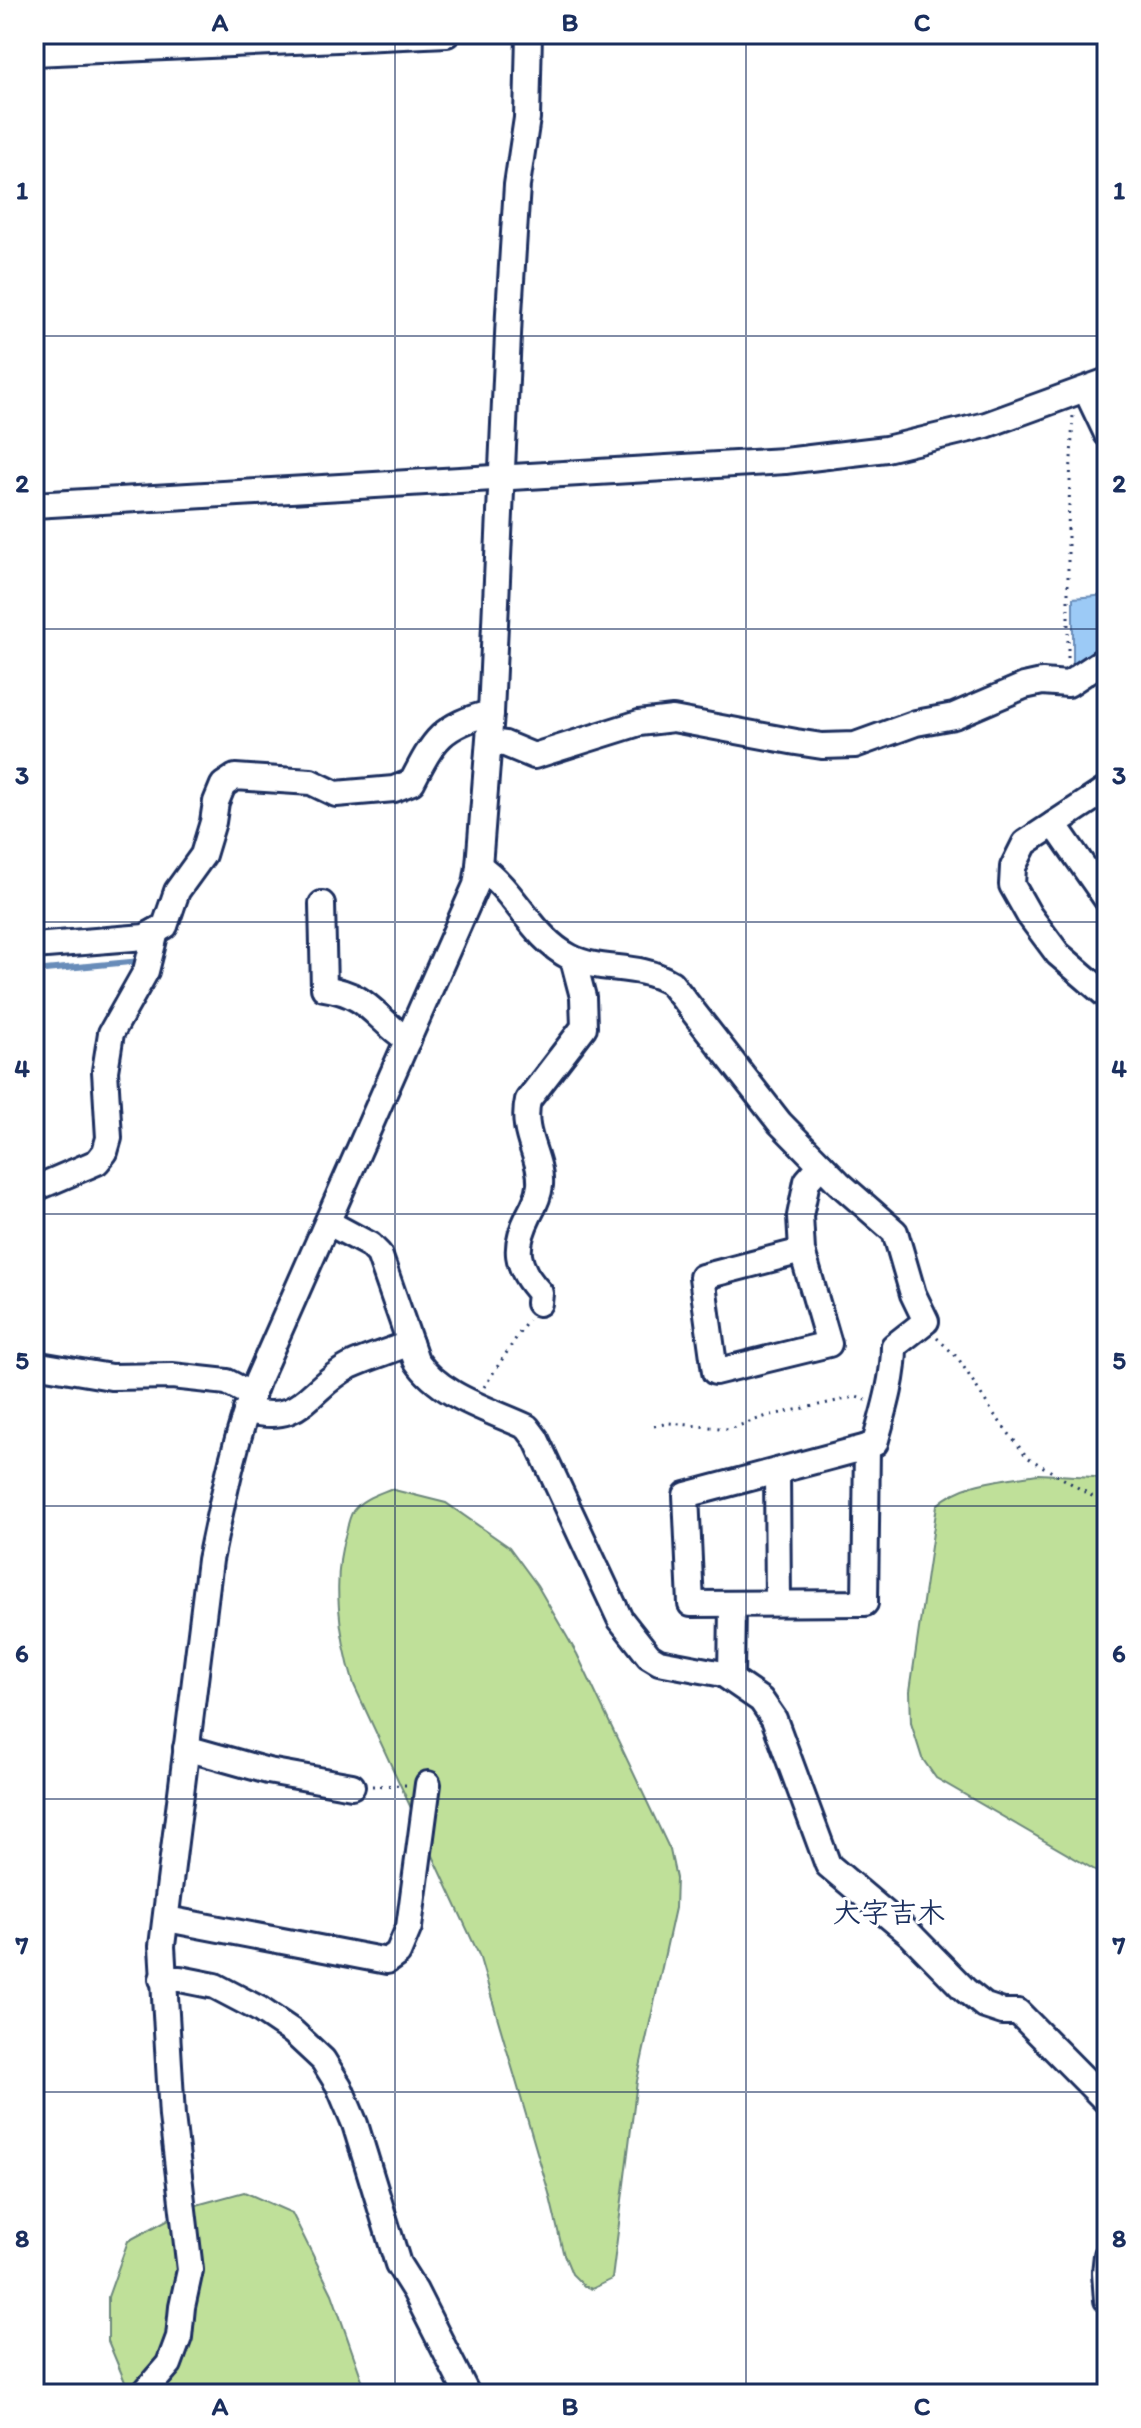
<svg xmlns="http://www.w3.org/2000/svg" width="1141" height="2428" font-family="Itim,'Klee One',sans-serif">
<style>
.green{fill:#bfe099;stroke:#6d887c;stroke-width:2}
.water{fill:#9ccaf6;stroke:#688cb9;stroke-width:2}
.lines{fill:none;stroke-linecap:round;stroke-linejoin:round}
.stream{stroke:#688cb9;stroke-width:6}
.minor-casing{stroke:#1b2f5e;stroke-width:30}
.path{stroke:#1b2f5e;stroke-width:3;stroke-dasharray:2 6;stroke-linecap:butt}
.minor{stroke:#fff;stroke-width:24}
.grid{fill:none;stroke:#1b2f5e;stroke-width:2;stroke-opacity:0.55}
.labels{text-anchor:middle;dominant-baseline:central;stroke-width:6;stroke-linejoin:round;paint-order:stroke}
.quarter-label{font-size:28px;font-weight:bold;fill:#1b2f5e;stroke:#fff}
.neatline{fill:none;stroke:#1b2f5e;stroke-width:3}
.grid-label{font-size:26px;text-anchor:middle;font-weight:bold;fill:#1b2f5e}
</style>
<rect width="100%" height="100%" fill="#fff"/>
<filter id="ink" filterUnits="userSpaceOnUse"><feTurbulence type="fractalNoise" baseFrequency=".0125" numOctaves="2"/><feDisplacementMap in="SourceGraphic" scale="16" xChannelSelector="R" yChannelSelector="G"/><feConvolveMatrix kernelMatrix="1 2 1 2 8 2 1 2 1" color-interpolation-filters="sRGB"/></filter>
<g filter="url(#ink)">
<g class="green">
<path d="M1038 1474 1094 1477 1107 1481V1877L936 1778 922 1758 911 1723 910 1691 937 1505C963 1481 1003 1480 1038 1474Z"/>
<path d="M390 1489 446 1503 509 1547 537 1585 577 1654 670 1850 676 1878 675 1908 637 2081 612 2279 592 2289 584 2286 572 2274 563 2252 549 2193 479 1955 354 1685C339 1636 331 1578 347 1529 348 1524 350 1516 353 1511 361 1499 378 1494 390 1489Z"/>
<polygon points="244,2192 292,2213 332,2294 367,2394 130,2394 108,2341 108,2297 128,2241 193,2206"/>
</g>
<polygon class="water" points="1107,595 1107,651 1073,673 1073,598"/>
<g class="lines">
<polyline class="stream" points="34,971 141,961"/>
<g class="minor-casing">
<g id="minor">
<polyline points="34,53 447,34"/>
<polyline points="1086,390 1107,434"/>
<polyline points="34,505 785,461 886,449 986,425 1107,381"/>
<polyline points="489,742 505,744 534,756 639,723 673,719 796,742 822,746 855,745 916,723 954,716 1024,686 1042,682 1068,684 1107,658"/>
<polyline points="1107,789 1025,843 1013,867 1012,885 1029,915 1058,954 1107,996"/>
<polyline points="1054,824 1107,900"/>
<path d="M479 866C516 891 531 937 570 957 601 973 637 962 671 983L780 1123 839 1183 895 1232 913 1294 926 1321 894 1346C894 1379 884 1411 875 1443L867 1447"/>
<path d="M322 904 324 988C370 995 373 1017 408 1040"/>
<path d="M34 946 145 937 165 926 177 891 203 855 213 822 216 802 223 785 235 777 311 782 336 794 394 789 412 782C434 739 442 725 491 713"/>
<polyline points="34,1189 97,1162 105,1152 109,1138 105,1071 111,1033 146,971 156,931"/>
<path d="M329 1223 370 1245 379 1254 416 1360C440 1396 488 1409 527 1427L536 1439 620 1619 649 1656 659 1662 723 1674 761 1700 774 1719 828 1865 911 1935 965 1990 985 2006 1003 2012H1018L1107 2102"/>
<polyline points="802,1251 702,1277 715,1372 829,1344 802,1251 800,1216 807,1181 821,1165"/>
<path d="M539 1303 540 1293C515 1266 513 1247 529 1215 534 1206 539 1195 540 1185 542 1156 520 1135 528 1100L584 1027 583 997 573 959"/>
<polyline points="34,1364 111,1377 172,1376 227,1382 252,1395"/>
<path d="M246 1410C303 1427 307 1388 350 1366 369 1357 391 1351 410 1343"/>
<polygon points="867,1447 865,1603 691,1604 686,1495"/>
<polyline points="777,1471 778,1603"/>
<polyline points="731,1679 732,1604"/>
<polyline points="186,1748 268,1771 352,1786"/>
<polyline points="167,1919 387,1961 398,1953 409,1927 428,1784"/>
<polyline points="162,1979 180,1979 215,1986 259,2009 293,2032 323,2060 339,2086 355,2124 398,2264 415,2291 467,2394"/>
<polyline points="1107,2255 1105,2273 1107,2300"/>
<path d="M143 2394 169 2364 179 2337 182 2307 190 2270 172 2116 162 1946 210 1560C223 1498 235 1437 258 1379L476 885 479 866 491 713 509 313 517 185 527 118 529 34"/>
</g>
</g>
<g class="path">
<polyline points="936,34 944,34"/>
<polyline points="1068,658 1068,527 1073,414"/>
<polyline points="937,1338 958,1358 993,1413 1027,1457 1102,1502 1107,1512"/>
<polyline points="484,1387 528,1320"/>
<polyline points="654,1426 669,1423 729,1429 767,1416 856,1397 866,1400"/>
<polyline points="372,1786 408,1785"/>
</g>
<use href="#minor" class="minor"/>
</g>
</g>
<path class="grid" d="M395 34V2394M746 34V2394M34 336H1107M34 629H1107M34 922H1107M34 1214H1107M34 1506H1107M34 1799H1107M34 2092H1107"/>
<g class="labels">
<g class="quarter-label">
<text x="889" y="1912">大字吉木</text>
</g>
</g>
<rect width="1141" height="2428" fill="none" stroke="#fff" stroke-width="88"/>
<rect x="44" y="44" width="1053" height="2340" class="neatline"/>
<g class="grid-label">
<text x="220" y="31">A</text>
<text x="570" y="31">B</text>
<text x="922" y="31">C</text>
<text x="22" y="199">1</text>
<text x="1119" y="199">1</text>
<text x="22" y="492">2</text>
<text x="1119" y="492">2</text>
<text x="22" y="784">3</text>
<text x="1119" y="784">3</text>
<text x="22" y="1077">4</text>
<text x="1119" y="1077">4</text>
<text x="22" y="1369">5</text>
<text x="1119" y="1369">5</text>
<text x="22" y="1662">6</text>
<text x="1119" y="1662">6</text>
<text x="22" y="1954">7</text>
<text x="1119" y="1954">7</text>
<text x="22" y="2247">8</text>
<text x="1119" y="2247">8</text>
<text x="220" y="2415">A</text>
<text x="570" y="2415">B</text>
<text x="922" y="2415">C</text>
</g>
</svg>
